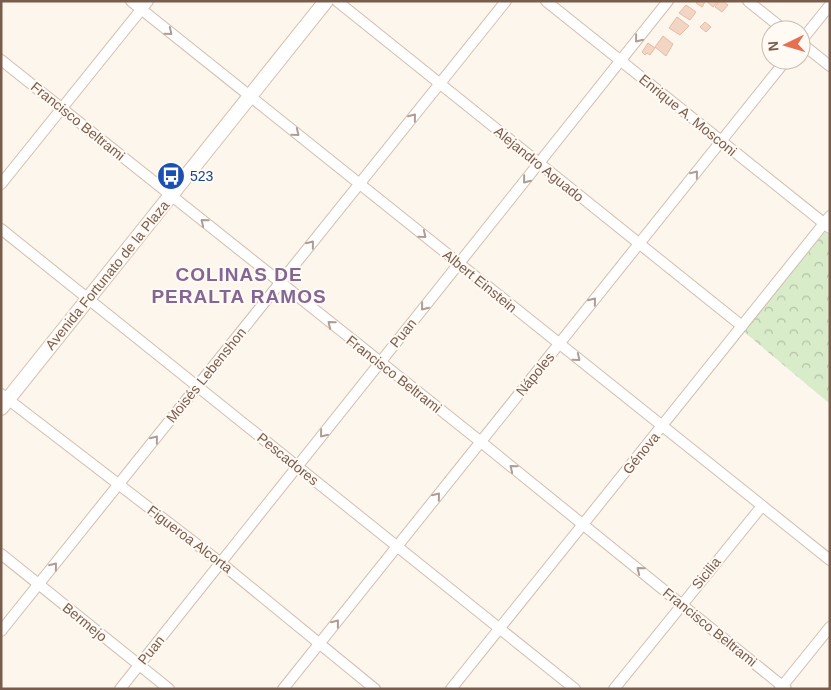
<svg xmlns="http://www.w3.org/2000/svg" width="831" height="690" font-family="Arial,sans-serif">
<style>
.park{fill:url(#park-crowns)}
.building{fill:#f3d5c3;stroke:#e6bba3}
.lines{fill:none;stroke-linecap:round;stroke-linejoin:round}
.minor-casing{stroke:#d1beb0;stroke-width:12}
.secondary-casing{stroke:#d6c0b0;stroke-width:16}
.minor{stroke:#fff;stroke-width:10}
.secondary{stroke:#fff;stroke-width:14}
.oneway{stroke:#af9d94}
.labels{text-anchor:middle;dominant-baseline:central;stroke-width:4;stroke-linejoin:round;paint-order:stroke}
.street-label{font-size:14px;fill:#7a5c4d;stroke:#fffaf3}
.transit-label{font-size:14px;fill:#164399;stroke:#fffaf3;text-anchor:start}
.district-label{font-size:19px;font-weight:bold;letter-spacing:1px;fill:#846695;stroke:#fffaf3}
</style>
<defs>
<pattern id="park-crowns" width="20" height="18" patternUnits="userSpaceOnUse" patternTransform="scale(1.25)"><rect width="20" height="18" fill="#d8ecc9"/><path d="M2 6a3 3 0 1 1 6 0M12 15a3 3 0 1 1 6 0" fill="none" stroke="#b4c2a5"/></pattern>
</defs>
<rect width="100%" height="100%" fill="#fdf6ec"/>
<polygon class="park" points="825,232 830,236 830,404 743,331"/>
<g class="building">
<polygon points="698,1 704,1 705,2 702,7 696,3"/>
<polygon points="706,1 718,1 713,7"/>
<polygon points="719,1 723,1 728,5 722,12 715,7"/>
<polygon points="686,5 696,12 690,20 679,13"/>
<polygon points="677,17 689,26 680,35 669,28"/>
<polygon points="705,22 711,27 706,32 700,27"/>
<polygon points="663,36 673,44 666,56 655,47"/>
<polygon points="648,43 655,48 650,55 647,53 645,55 642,52"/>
</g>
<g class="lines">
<g class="minor-casing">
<g id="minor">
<polyline points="131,1 830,560"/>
<polyline points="337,1 742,326"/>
<polyline points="546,1 830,228"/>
<polyline points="748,1 784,30"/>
<polyline points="801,41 830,5"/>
<polyline points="801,43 830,66"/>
<polyline points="1,60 481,442 786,689"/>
<polyline points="1,184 148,1"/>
<polyline points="1,229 575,689"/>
<polyline points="1,394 221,563 375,689"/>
<polyline points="1,554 169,689"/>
<polyline points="1,631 506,1"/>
<polyline points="120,689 668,1"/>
<polyline points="283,689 786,60"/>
<polyline points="451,689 830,216"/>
<polyline points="614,689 762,506"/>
<polyline points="780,689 830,627"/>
</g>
</g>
<g class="secondary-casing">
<polyline id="secondary" points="1,408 326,1"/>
</g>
<use href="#minor" class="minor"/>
<use href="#secondary" class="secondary"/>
</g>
<defs><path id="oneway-chevron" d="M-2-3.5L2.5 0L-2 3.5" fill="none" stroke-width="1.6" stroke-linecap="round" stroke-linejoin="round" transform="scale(1.25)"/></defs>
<g class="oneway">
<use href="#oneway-chevron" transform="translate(169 32) rotate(39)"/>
<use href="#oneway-chevron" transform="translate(638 39) rotate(129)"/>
<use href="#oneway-chevron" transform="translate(413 117) rotate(-51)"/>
<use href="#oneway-chevron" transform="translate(296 133) rotate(39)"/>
<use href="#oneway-chevron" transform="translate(695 174) rotate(-51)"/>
<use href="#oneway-chevron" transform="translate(526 180) rotate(129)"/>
<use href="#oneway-chevron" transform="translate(204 222) rotate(-141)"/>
<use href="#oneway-chevron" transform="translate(423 235) rotate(39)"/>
<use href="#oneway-chevron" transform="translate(311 244) rotate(-51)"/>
<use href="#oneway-chevron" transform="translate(593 301) rotate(-51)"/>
<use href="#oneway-chevron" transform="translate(424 307) rotate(129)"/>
<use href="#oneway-chevron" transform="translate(331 324) rotate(-141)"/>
<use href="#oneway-chevron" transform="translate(577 358) rotate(39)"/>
<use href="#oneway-chevron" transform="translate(323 434) rotate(129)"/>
<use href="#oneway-chevron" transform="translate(155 439) rotate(-51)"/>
<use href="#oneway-chevron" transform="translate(513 468) rotate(-141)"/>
<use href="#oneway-chevron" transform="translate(437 496) rotate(-51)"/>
<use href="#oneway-chevron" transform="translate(54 566) rotate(-51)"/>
<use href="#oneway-chevron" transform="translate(640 570) rotate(-141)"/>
<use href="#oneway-chevron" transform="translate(336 623) rotate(-51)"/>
</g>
<defs>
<g id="bus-disc" transform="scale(1.4375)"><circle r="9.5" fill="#1a4fb4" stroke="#fffaf3"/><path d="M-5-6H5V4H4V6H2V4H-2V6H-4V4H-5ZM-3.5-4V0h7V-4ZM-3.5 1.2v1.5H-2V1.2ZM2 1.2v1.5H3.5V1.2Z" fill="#fff"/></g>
</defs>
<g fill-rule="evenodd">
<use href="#bus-disc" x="171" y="176"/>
</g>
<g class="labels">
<g class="street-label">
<text transform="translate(688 115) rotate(39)">Enrique A. Mosconi</text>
<text transform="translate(78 121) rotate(39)">Francisco Beltrami</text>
<text transform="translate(539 164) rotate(39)">Alejandro Aguado</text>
<text transform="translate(107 275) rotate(-51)">Avenida Fortunato de la Plaza</text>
<text transform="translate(480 281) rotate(39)">Albert Einstein</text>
<text transform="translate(403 333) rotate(-51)">Puan</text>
<text transform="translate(394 374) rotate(38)">Francisco Beltrami</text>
<text transform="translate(535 374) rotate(-51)">Nápoles</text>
<text transform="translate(206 375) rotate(-51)">Moisés Lebenshon</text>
<text transform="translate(641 453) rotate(-51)">Génova</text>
<text transform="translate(288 459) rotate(39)">Pescadores</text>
<text transform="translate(190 539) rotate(37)">Figueroa Alcorta</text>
<text transform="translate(706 573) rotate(-51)">Sicilia</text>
<text transform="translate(85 622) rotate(39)">Bermejo</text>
<text transform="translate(710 627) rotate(39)">Francisco Beltrami</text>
<text transform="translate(151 650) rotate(-51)">Puan</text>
</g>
<g class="transit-label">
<text x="190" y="176">523</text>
</g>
<g class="district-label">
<text x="239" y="274">COLINAS DE<tspan x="239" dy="22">PERALTA RAMOS</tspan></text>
</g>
</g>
<rect width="831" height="690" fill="none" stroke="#7a5c4d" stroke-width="5"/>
<g transform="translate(786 45) rotate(265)"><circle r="24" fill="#fffaf3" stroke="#cabbb1"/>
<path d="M0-4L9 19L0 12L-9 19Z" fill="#e76f51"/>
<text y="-8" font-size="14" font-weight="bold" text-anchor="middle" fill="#7a5c4d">N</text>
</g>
</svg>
